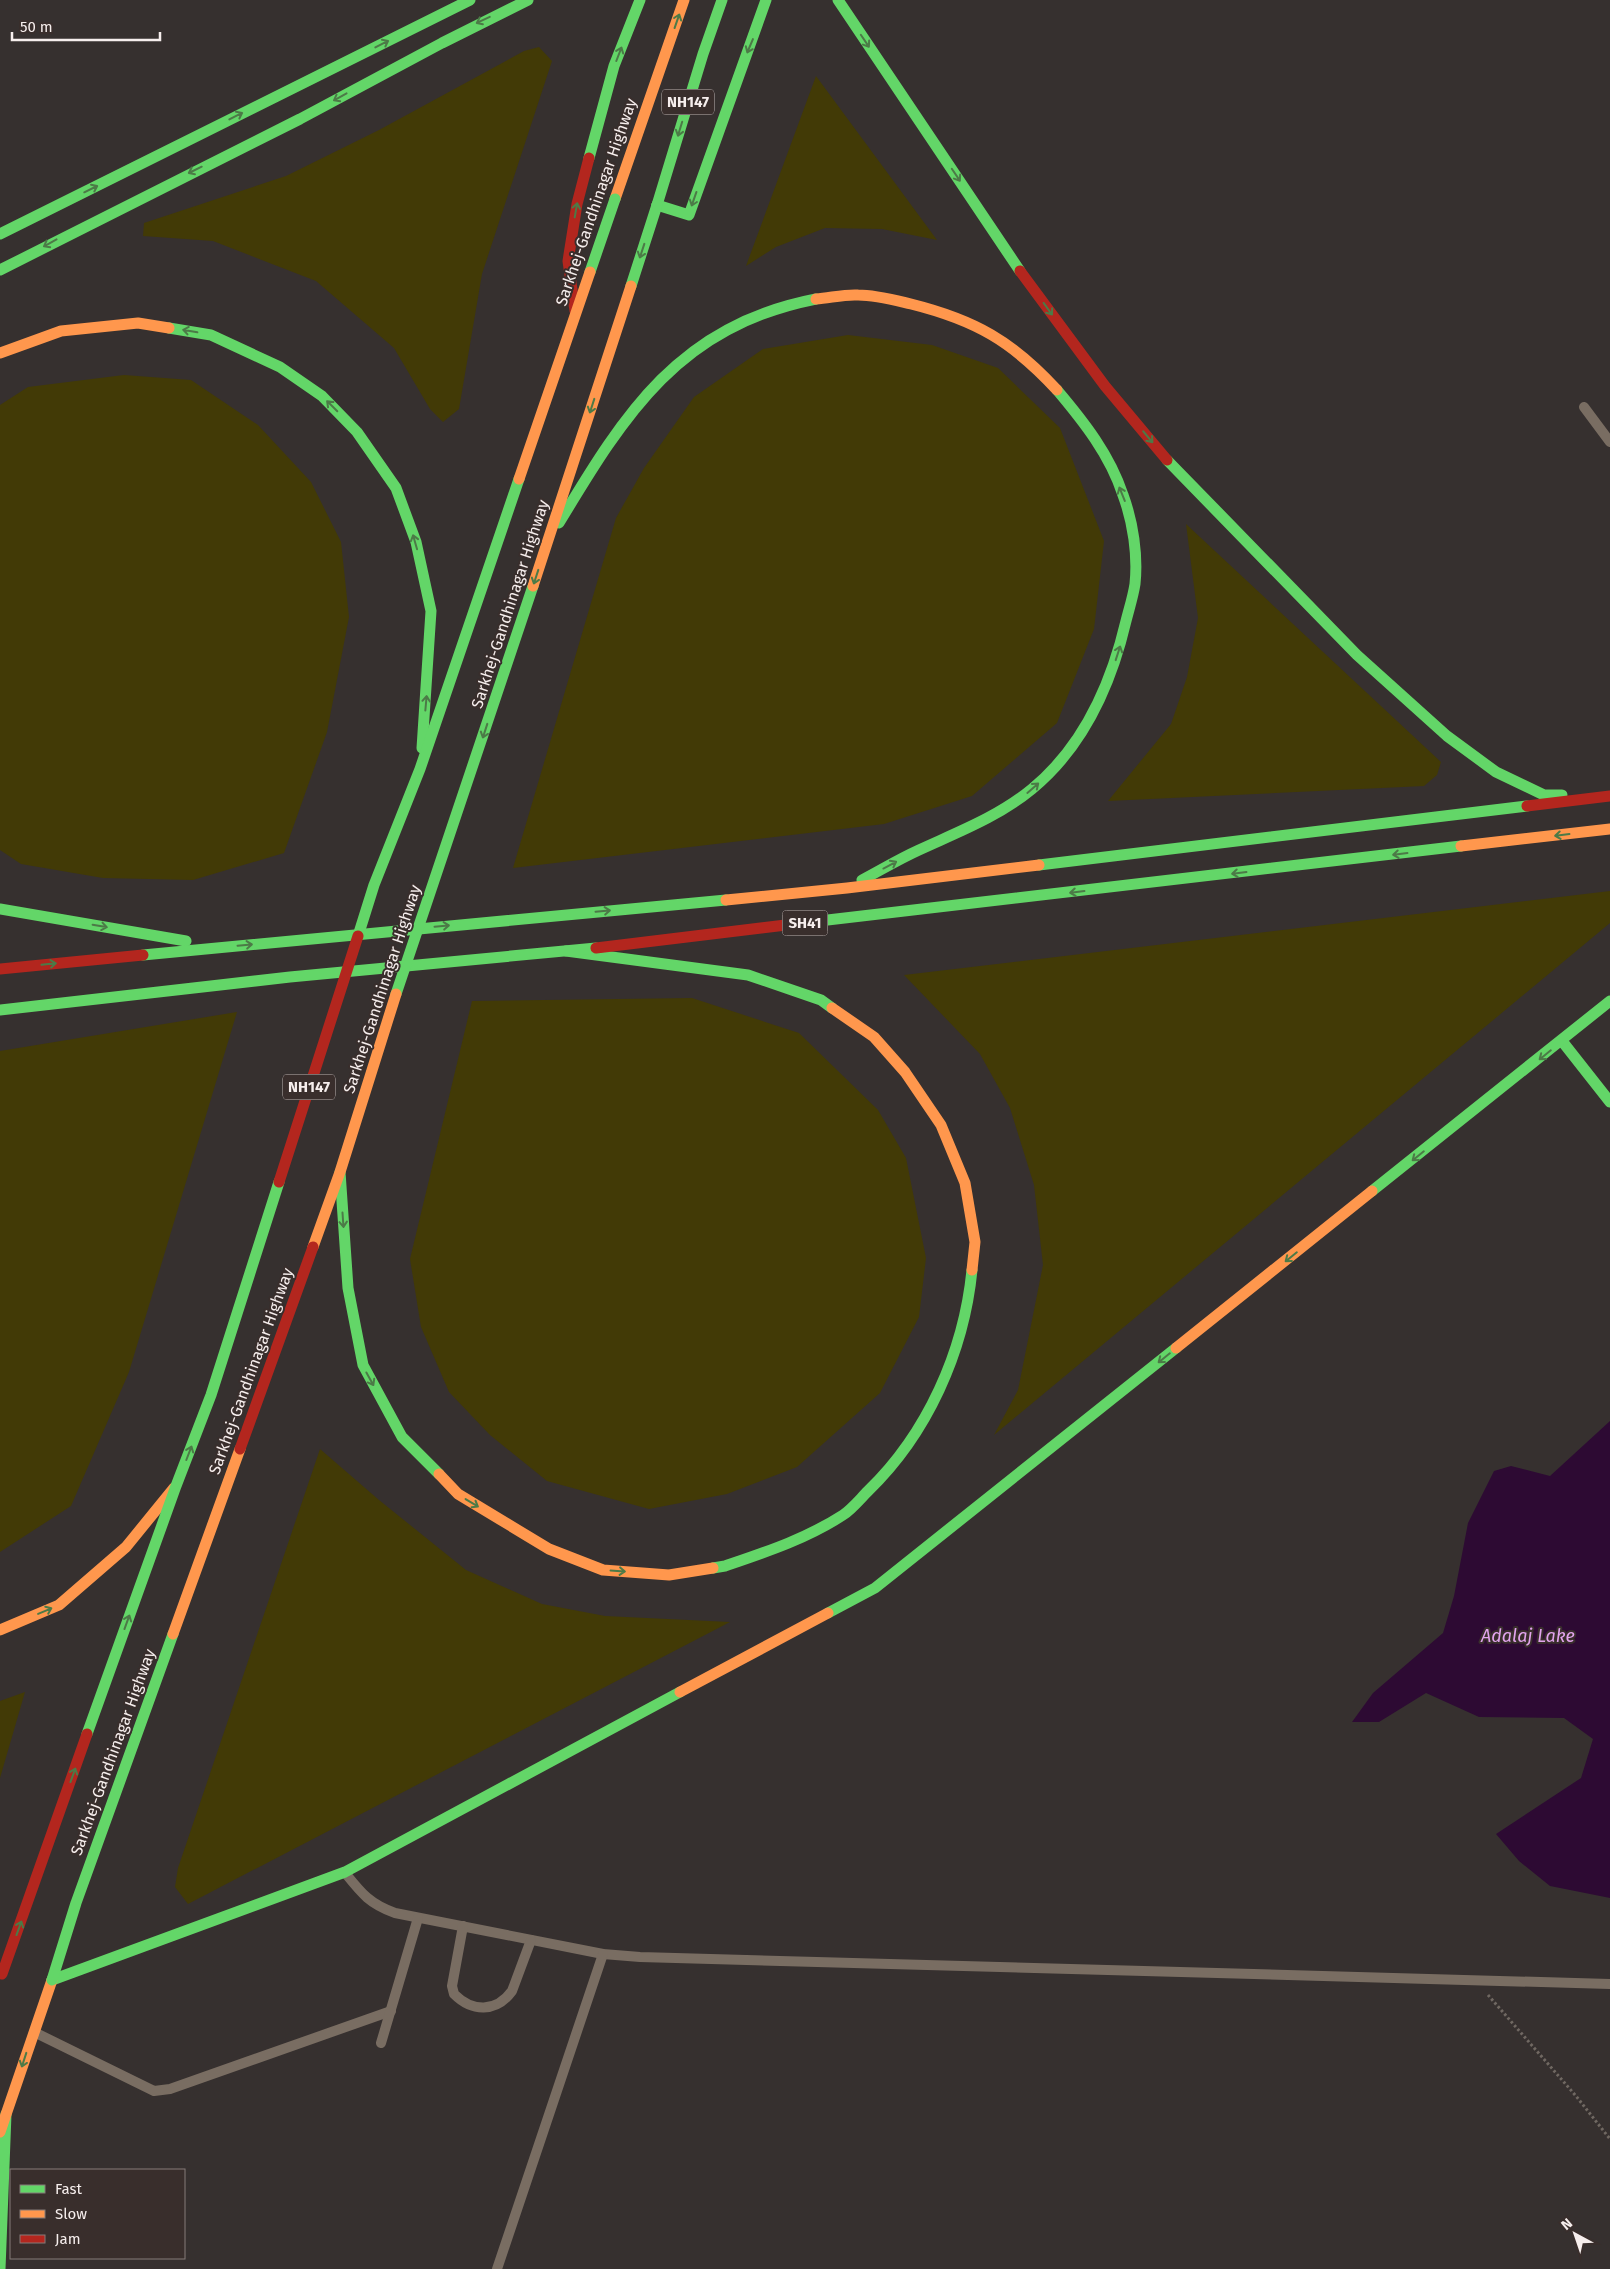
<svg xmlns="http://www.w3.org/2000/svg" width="1610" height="2269" font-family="'Fira Sans',sans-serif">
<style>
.green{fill:#423a06}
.water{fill:#2d0a33}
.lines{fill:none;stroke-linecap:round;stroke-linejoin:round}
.path{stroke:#706862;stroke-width:3;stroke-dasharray:2.5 2.5;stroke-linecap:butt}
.lane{stroke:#796d62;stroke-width:10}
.fast{stroke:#63d668;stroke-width:11}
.slow{stroke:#ff974d;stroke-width:11}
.jam{stroke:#b3261e;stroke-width:11}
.fast-bridge{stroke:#63d668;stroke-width:11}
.slow-bridge{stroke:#ff974d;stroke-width:11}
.jam-bridge{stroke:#b3261e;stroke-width:11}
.oneway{stroke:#4c7a47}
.labels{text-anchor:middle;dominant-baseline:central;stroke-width:4;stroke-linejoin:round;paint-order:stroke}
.shield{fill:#392e2c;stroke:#bdb4b3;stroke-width:1}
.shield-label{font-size:15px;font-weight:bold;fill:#f6eeed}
.street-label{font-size:16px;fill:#f6eeed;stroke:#392e2c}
.water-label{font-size:18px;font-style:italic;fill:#e2a4ed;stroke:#392e2c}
</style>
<rect width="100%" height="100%" fill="#36302f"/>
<g class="green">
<polygon points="539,47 552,61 482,274 459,409 443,422 430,409 394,348 316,281 213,241 143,236 144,223 286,176 379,130 524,51"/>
<polygon points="816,76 937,240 882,229 825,228 776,247 746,266"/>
<polygon points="848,335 932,345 998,368 1060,428 1104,541 1094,629 1057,723 972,796 884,824 513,868 616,518 644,468 694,397 763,349"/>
<polygon points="124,375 191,380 258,425 311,482 341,542 349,617 327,732 284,853 193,880 103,878 21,864 0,850 0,405 28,387"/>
<polygon points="1186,524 1441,762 1437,775 1424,786 1108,801 1171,724 1187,677 1198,618"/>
<polygon points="1610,891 1610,923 994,1435 1018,1390 1043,1265 1034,1185 1010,1108 980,1054 904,975"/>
<polygon points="692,998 799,1033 878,1110 906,1158 926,1258 919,1317 880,1393 797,1467 727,1494 649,1509 547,1481 490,1435 449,1392 421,1327 410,1259 472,1001"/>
<polygon points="237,1012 129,1372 71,1506 0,1552 0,1051"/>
<polygon points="320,1449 379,1500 466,1570 542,1604 605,1616 730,1622 188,1904 175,1887 178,1868"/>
<polygon points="25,1692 0,1778 0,1701"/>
</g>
<polygon class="water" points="1610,1421 1610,1898 1550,1886 1519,1861 1496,1834 1581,1778 1593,1739 1564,1718 1479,1717 1426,1693 1379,1722 1352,1722 1373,1693 1443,1633 1454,1596 1468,1523 1494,1471 1511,1466 1550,1476"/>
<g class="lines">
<polyline class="path" points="1488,1995 1576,2096 1610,2139"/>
<g class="lane">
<polyline points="1584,407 1610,442"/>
<path d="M346 1874C362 1894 370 1904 395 1913L603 1954 640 1957 1610 1984"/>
<path d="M463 1926 452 1986 454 1994C472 2012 496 2013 512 1991L531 1940"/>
<polyline points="36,2033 154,2091 170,2089 391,2011"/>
<polyline points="381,2043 418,1918"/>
<polyline points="497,2269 603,1954"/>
</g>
<g class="fast">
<polyline points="838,0 1020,271"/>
<polyline points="589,158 614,66 640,0"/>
<polyline points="657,205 689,215 766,0"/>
<polyline points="657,205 703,54 722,0"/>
<polyline points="0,234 470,0"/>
<polyline points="0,270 300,119 442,43 528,0"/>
<polyline points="169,328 211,335 280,367 322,396 357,432 396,488 416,542 431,611 422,748"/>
<polyline points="1167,460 1357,655 1447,736 1496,772 1544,795 1562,795"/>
<path d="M559 523C626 412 679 326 816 299"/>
<polyline points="1039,865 1527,806"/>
<path d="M862 880C881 870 899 859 919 850 958 832 998 817 1032 789 1083 747 1111 685 1126 621 1129 609 1133 597 1135 584 1138 555 1133 522 1123 495 1110 455 1084 422 1057 390"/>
<polyline points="0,909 186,941"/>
<polyline points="819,921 1461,846"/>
<polyline points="566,951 748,975 821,1000 832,1008"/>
<polyline points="143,955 726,900"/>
<polyline points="0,1010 290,977 596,948"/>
<polyline points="1562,1041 1610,1102"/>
<polyline points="340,1172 348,1288 363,1365 402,1437 439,1474"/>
<polyline points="1372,1191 1610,1001"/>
<path d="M713 1568 725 1566C766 1552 806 1539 843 1515 852 1509 860 1499 868 1491 927 1434 964 1352 972 1270"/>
<polyline points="828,1613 875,1588 1176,1348"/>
<polyline points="52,1980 345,1872 680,1692"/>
<polyline points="0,2269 6,2114"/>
</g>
<g class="slow">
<polyline points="615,199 684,0"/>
<path d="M816 299C830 298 845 294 858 295 876 295 894 300 911 304 975 320 1012 341 1057 390"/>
<polyline points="0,353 61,331 138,323 169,328"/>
<polyline points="1461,846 1610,829"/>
<polyline points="726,900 847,888 1039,865"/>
<polyline points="832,1008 874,1037 905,1072 941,1125 965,1183 975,1242 972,1270"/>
<polyline points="1176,1348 1372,1191"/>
<polyline points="439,1474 458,1494 549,1549 603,1570 669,1575 713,1568"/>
<polyline points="0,1630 59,1605 126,1547 174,1488"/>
<polyline points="680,1692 828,1613"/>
<polyline points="0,2132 52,1980"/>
</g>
<g class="jam">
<polyline points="1020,271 1105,386 1167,460"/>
<polyline points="575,311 568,261 577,204 589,158"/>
<polyline points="1527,806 1610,796"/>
<polyline points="596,948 819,921"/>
<polyline points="0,969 143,955"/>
</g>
<g class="fast-bridge">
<polyline points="590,272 615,199"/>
<polyline points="631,286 657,205"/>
<polyline points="358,936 374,885 420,769 519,479"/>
<polyline points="396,994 533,586"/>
<polyline points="87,1734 176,1486 211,1395 279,1182"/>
<polyline points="52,1980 76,1903 173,1634"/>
</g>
<g class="slow-bridge">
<polyline points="519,479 590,272"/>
<polyline points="533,586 631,286"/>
<polyline points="313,1247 340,1172 396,994"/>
<polyline points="173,1634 240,1449"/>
</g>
<g class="jam-bridge">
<polyline points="279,1182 358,936"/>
<polyline points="240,1449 313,1247"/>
<polyline points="2,1974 87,1734"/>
</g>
</g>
<defs><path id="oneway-shaft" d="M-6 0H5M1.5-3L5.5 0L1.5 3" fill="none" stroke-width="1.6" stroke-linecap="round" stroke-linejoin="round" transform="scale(1.25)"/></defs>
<g class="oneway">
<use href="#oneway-shaft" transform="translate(483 20) rotate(155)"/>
<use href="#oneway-shaft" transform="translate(677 21) rotate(-71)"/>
<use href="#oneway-shaft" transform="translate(865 41) rotate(56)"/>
<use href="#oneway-shaft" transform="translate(382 44) rotate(-27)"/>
<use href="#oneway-shaft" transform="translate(750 46) rotate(113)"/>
<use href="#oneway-shaft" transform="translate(619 54) rotate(-69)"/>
<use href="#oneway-shaft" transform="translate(340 97) rotate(151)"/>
<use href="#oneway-shaft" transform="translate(236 116) rotate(-27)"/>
<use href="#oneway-shaft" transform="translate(680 129) rotate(107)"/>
<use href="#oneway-shaft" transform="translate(195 170) rotate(154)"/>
<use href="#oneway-shaft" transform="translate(956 175) rotate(56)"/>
<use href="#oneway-shaft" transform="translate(91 189) rotate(-26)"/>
<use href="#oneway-shaft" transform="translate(694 199) rotate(109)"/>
<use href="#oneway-shaft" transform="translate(576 210) rotate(-80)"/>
<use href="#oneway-shaft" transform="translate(50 243) rotate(151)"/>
<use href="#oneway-shaft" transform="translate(642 251) rotate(108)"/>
<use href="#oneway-shaft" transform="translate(1048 309) rotate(54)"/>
<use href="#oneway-shaft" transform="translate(190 331) rotate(-170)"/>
<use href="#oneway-shaft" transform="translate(332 406) rotate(-135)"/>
<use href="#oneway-shaft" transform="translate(592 406) rotate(108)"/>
<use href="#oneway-shaft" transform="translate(1148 437) rotate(50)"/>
<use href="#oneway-shaft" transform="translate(1122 494) rotate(-112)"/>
<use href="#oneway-shaft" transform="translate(415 542) rotate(-106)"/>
<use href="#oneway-shaft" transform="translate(536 577) rotate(108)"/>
<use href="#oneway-shaft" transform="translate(1118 653) rotate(-72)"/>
<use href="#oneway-shaft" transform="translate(426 703) rotate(-85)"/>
<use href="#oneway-shaft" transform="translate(485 731) rotate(108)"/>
<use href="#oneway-shaft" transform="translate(1033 788) rotate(-41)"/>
<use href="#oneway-shaft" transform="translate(1562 835) rotate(173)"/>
<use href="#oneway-shaft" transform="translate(1400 854) rotate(173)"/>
<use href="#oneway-shaft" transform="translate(890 865) rotate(-28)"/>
<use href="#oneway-shaft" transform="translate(1239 873) rotate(173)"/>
<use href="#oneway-shaft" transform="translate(1077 892) rotate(173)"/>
<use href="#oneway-shaft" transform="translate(603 911) rotate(-5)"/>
<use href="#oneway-shaft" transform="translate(100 926) rotate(10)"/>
<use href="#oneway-shaft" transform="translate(442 926) rotate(-5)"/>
<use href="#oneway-shaft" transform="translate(245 945) rotate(-5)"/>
<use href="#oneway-shaft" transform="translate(49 964) rotate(-6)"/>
<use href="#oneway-shaft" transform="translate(1545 1055) rotate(141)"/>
<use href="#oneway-shaft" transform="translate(1418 1156) rotate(141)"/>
<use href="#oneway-shaft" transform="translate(343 1220) rotate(86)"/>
<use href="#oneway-shaft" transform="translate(1291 1257) rotate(141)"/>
<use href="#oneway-shaft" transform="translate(1164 1358) rotate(141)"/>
<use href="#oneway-shaft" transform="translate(370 1379) rotate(61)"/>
<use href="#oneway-shaft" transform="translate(189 1453) rotate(-69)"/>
<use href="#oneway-shaft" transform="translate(472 1503) rotate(31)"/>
<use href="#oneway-shaft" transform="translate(618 1571) rotate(4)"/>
<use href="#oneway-shaft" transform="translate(45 1611) rotate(-23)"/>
<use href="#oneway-shaft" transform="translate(127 1622) rotate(-70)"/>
<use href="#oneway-shaft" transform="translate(73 1775) rotate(-70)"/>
<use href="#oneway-shaft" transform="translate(19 1928) rotate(-70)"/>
<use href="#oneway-shaft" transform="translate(24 2060) rotate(108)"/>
</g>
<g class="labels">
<g class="shield">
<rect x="662" y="89.5" width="52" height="25" rx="4"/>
<rect x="782.5" y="910.5" width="45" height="25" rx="4"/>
<rect x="283" y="1074.5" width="52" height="25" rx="4"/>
</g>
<g class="shield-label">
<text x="688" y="102">NH147</text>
<text x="805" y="923">SH41</text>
<text x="309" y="1087">NH147</text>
</g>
<g class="street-label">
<text transform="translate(596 202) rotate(-71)">Sarkhej-Gandhinagar Highway</text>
<text transform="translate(510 604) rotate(-72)">Sarkhej-Gandhinagar Highway</text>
<text transform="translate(382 989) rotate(-72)">Sarkhej-Gandhinagar Highway</text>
<text transform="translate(251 1371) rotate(-70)">Sarkhej-Gandhinagar Highway</text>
<text transform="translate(113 1752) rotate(-70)">Sarkhej-Gandhinagar Highway</text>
</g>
<g class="water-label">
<text x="1528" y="1636">Adalaj Lake</text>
</g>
</g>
<rect x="10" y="2169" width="175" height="90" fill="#392e2c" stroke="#857b79"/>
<rect x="20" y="2185" width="25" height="8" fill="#63d668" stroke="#857b79"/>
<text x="55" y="2194" font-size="15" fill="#f6eeed">Fast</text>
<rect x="20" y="2210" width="25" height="8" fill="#ff974d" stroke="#857b79"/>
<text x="55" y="2219" font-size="15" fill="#f6eeed">Slow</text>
<rect x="20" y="2235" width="25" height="8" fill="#b3261e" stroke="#857b79"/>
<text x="55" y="2244" font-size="15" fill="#f6eeed">Jam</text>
<g transform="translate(1575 2234) rotate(320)" stroke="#392e2c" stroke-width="4" paint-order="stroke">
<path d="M0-4L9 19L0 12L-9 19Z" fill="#f6eeed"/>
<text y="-8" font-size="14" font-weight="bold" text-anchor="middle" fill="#f6eeed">N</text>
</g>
<path d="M12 32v8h148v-8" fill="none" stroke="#f6eeed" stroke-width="2.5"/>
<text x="20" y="32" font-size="15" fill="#f6eeed" stroke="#392e2c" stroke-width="4" paint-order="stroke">50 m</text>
</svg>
